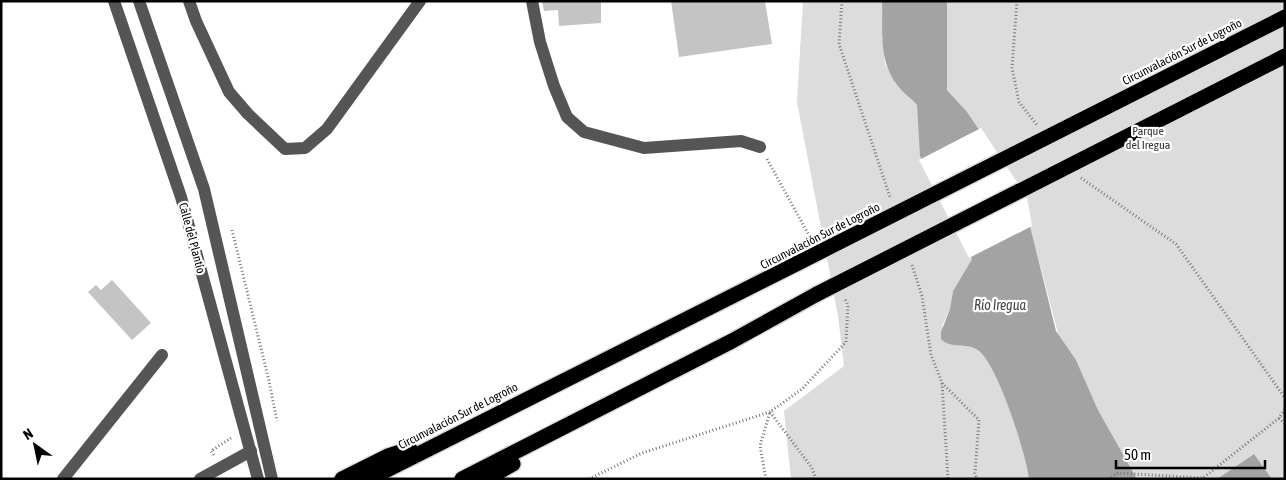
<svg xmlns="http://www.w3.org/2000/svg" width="1286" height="480" font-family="'Asap Condensed',sans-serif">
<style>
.green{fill:#dcdcdc}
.water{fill:#a3a3a3}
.pier{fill:#fff}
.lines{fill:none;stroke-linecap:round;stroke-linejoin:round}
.river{stroke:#a3a3a3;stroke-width:36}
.building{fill:#c4c4c4}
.highway-casing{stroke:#dbdbdb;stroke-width:18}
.path{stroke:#777;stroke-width:3;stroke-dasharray:1 2.5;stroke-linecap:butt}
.minor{stroke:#555;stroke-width:12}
.highway{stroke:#000;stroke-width:15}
.highway-bridge-casing{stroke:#dbdbdb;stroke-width:18;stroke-linecap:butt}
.highway-bridge{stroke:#000;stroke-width:15}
.labels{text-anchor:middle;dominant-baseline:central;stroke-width:4.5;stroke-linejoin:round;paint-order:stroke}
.street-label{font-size:12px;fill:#000;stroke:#fff}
.park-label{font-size:12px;fill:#333;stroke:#fff}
.water-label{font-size:14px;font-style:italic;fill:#444;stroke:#fff}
</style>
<rect width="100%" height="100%" fill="#fff"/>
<g class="green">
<path d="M803 1H882V37L885 64 896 84 917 105 922 162 972 259 953 291 950 309 942 326 951 345C962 344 972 344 980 352 999 369 1026 453 1029 479H791L784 411 844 366 838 316 797 102Z"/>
<polygon points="921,1 1285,1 1285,479 1272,479 1254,454 1217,479 1137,479 1098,410 1076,360 1059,337 1031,231 945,88 924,22"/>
</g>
<g class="water">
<path d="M882 1H921L924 22 945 88 967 112 1025 198 1028 218 1056 331 1076 360 1098 410 1137 479H1029C1026 454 998 366 979 351 966 341 951 350 941 339V332L950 309 953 291 972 259 920 156 917 105C911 98 903 93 897 85 878 59 883 32 882 1Z"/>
<polygon points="1254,454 1272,479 1217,479"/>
</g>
<polygon class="pier" points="981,128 1027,197 1032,226 969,258 919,160"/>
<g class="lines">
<polyline class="river" points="929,1 929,87"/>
</g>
<g class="building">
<polygon points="542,1 601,1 601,23 559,26 558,10 544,11"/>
<polygon points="671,1 765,1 772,44 679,57"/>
<polygon points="112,280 151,323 132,340 88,292 96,285 101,290"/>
</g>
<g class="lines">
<g class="highway-casing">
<g id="highway">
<polyline points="342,479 388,456 410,449"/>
<polyline points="369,479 798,263"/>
<polyline points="462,479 732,341 817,294"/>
<polyline points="486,479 513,464"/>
</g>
</g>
<g class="path">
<polyline points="842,1 839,44 890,197"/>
<polyline points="1017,1 1012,68 1019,102 1037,125"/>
<polyline points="767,159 811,239"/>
<polyline points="1081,178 1176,244 1285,398"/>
<polyline points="232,230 269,381 277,421"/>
<polyline points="912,265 922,296 931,355 942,383 948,479"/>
<polyline points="942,383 979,420 975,473 977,479"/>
<polyline points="1279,418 1285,424"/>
<polyline points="214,455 211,451 231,438"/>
<polyline points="589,479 642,453 770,412"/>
<polyline points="766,479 760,446 770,412"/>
<polyline points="816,479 812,468 770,412 802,389 846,342 848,305 845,299"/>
<polyline points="1108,479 1118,473 1203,478 1279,418 1285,409"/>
</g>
<g class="minor">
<polyline points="114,1 181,197 258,479"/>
<polyline points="139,1 204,189 272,479"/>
<polyline points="189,1 196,21 229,92 248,114 285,149 305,148 327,129 420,1"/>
<polyline points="532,1 540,42 554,86 567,117 584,132 644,148 741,141 760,147"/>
<polyline points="63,479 162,355"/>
<polyline points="200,479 251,451"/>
</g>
<use href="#highway" class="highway"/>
<g class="highway-bridge-casing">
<g id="highway-bridge">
<polyline points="798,263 1285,17"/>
<polyline points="817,294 1285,56"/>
</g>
</g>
<use href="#highway-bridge" class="highway-bridge"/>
</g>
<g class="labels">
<g class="street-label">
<text transform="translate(1182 52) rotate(-27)">Circunvalación Sur de Logroño</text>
<text transform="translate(820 236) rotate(-27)">Circunvalación Sur de Logroño</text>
<text transform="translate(192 238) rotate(75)">Calle del Plantío</text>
<text transform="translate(458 416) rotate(-27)">Circunvalación Sur de Logroño</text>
</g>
<g class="park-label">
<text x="1148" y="131">Parque<tspan x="1148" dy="14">del Iregua</tspan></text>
</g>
<g class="water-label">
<text x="1000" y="305">Río Iregua</text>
</g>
</g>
<rect width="1286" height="480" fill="none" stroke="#000000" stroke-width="5"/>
<g transform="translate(35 445) rotate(327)" stroke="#ffffff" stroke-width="4" paint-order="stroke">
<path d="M0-4L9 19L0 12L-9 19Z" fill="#000000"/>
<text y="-8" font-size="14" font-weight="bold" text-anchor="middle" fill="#000000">N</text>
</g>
<path d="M1116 460v8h149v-8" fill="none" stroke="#000000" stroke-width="2.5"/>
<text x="1124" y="460" font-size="15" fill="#000000" stroke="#ffffff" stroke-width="4" paint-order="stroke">50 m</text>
</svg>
